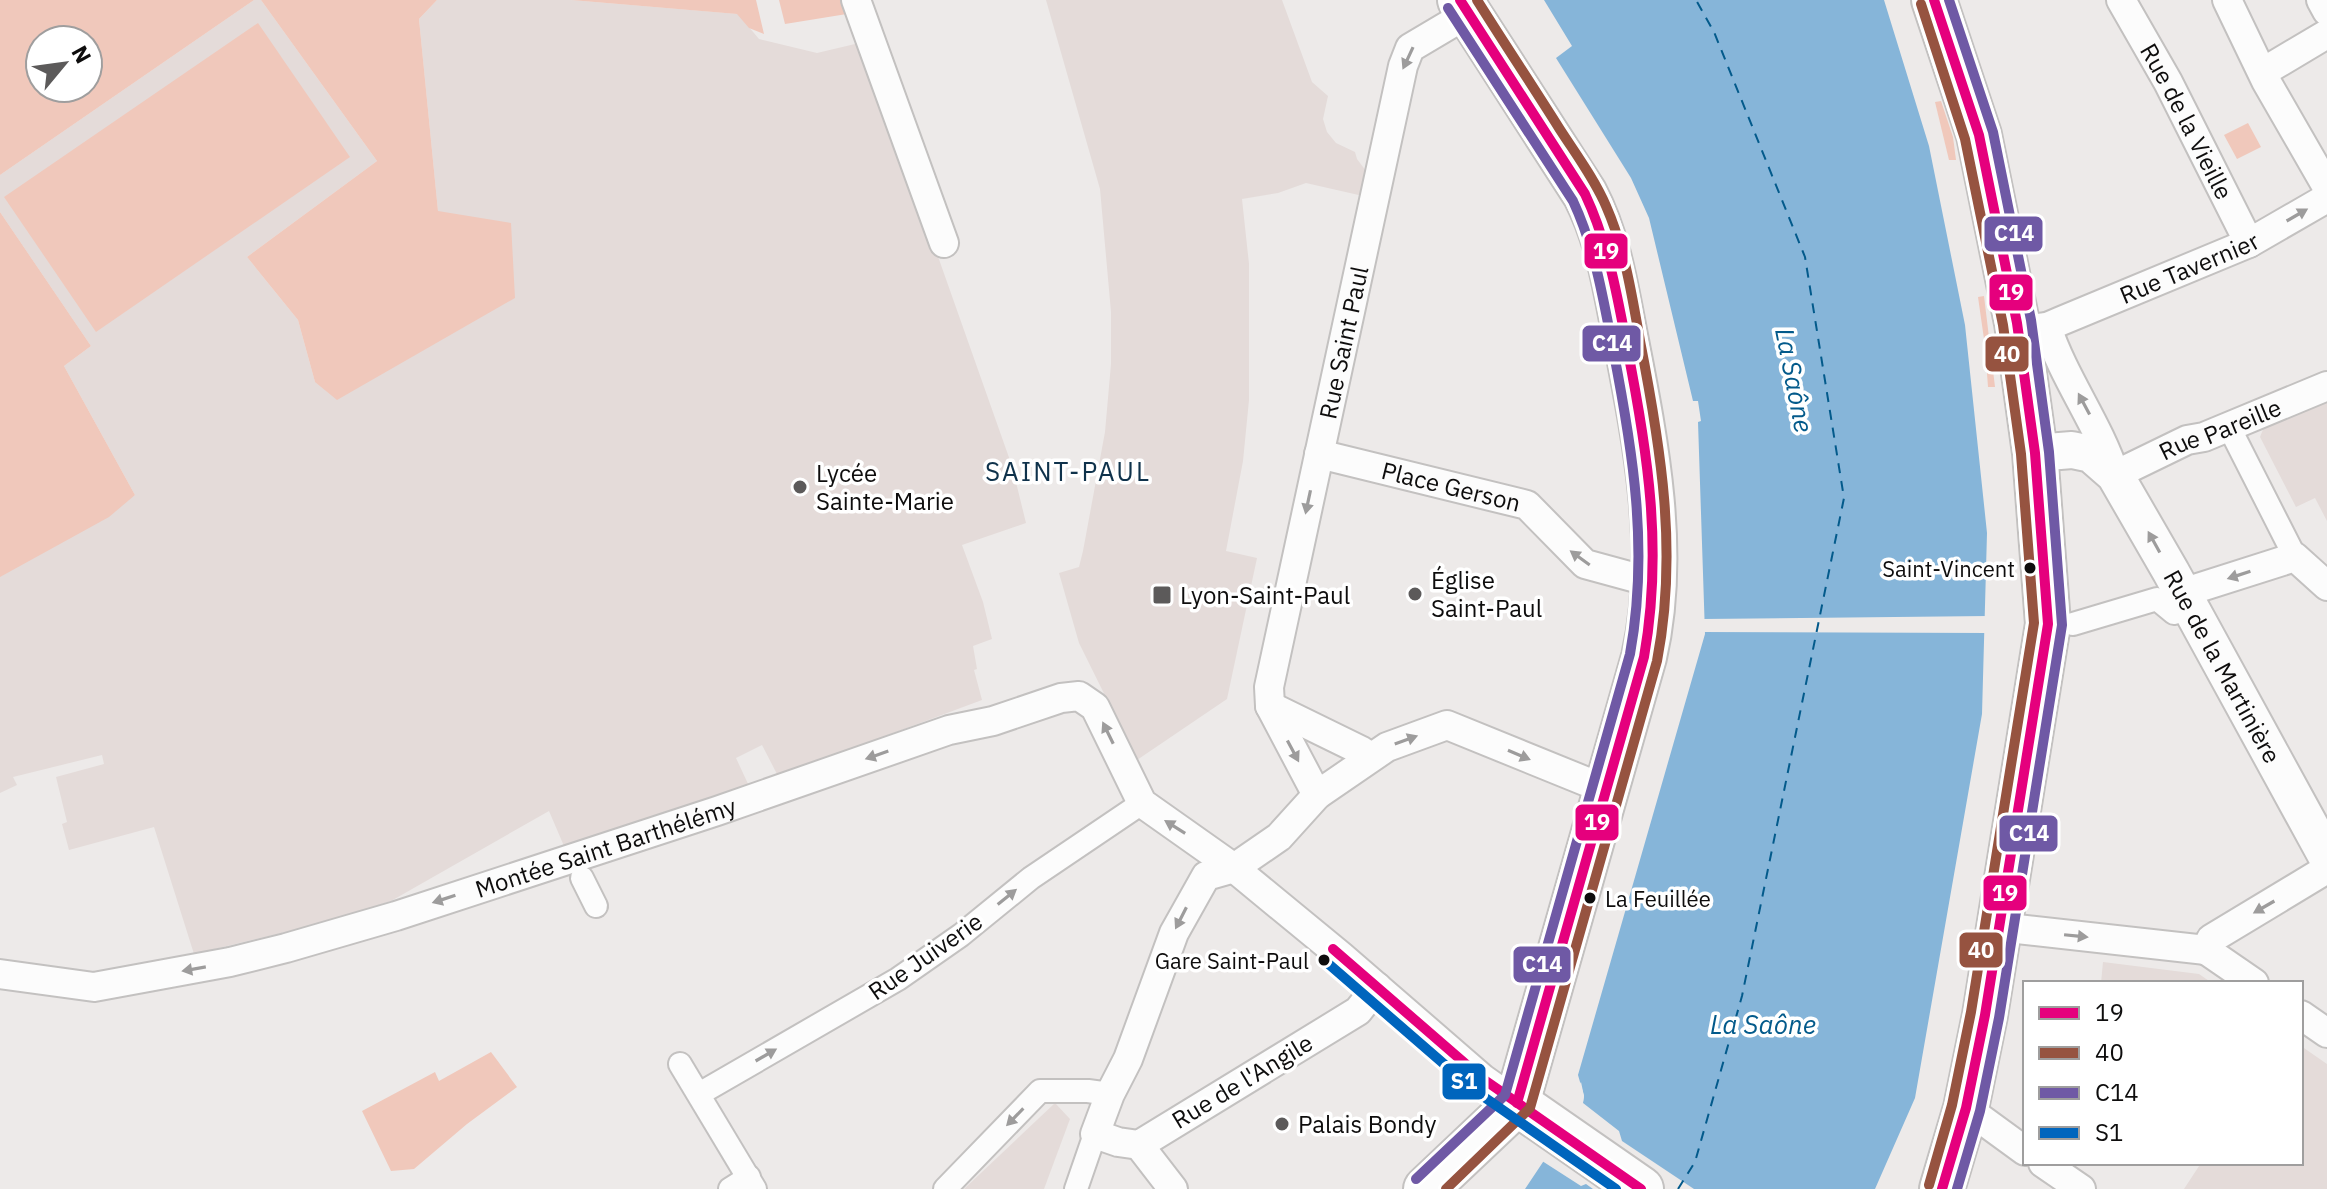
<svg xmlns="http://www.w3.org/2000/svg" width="2327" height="1189" font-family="'IBM Plex Sans',sans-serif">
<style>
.built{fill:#e4dbd9}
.green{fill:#f0c8bb;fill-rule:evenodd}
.water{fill:#86b5d9}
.pier{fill:#edeae9}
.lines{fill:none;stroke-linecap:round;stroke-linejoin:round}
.ferry{stroke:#035a8b;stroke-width:2;stroke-dasharray:10 8;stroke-linecap:butt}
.pedestrian-casing{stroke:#c3c1c0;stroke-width:26}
.minor-casing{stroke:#c3c1c0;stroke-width:32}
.tertiary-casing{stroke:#c3c1c0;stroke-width:40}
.primary-casing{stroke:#c3c1c0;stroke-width:48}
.pedestrian{stroke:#fcfcfc;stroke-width:22}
.minor{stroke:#fcfcfc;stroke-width:28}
.tertiary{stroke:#fcfcfc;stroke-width:36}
.primary{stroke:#fcfcfc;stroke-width:44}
.bus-1-casing{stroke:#fff;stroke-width:16}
.bus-2-casing{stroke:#fff;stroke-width:16}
.bus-3-casing{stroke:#fff;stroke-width:16}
.bus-4-casing{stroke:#fff;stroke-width:16}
.bus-1{stroke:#e5007d;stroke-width:10}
.bus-2{stroke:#965340;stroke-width:10}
.bus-3{stroke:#6f59a5;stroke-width:10}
.bus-4{stroke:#0065bd;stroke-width:10}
.oneway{fill:#9d9c9c}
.poi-dot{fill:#5c5a5a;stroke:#fff;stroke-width:3}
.bus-dot{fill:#0e0d0d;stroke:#fff;stroke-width:3}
.labels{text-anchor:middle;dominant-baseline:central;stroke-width:7;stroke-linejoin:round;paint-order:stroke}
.bus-label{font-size:22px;fill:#0e0d0d;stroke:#fff;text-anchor:end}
.street-label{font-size:24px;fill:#0e0d0d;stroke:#fff}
.poi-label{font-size:24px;fill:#0e0d0d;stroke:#fff;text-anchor:start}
.water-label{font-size:26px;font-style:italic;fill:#035a8b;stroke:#fff}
.neighbourhood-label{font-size:26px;letter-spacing:2px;fill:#0f324b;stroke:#fff}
.line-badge{stroke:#fff;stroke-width:3}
.badge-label{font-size:22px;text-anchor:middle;font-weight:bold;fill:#fff}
</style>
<rect width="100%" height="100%" fill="#edeae9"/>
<g class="built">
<polygon points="254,0 261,0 377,161 247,257 298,320 315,382 438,211 419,19 437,0 571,0 738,14 759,39 817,53 855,44 864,47 1012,466 1026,523 962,545 983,602 992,639 973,646 977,669 974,670 982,700 778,776 762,745 736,758 749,786 564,846 549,811 391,901 323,923 194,954 154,827 69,850 62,824 67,822 56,777 104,764 102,755 13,777 17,785 0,793 0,576 135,495 64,366 91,346 0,212 0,175"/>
<polygon points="1046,0 1282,0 1312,82 1328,96 1323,119 1327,132 1336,143 1355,152 1357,159 1369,175 1363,196 1306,183 1278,193 1242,199 1249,264 1249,400 1243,461 1226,551 1257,558 1227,699 1137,760 1079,643 1059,573 1079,567 1083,551 1105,432 1111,364 1111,312 1100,189"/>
<polygon points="2327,395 2327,521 2315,498 2296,507 2260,437 2266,422"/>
<polygon points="2103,962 2199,974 2212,983 2101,983"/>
<polygon points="2301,1046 2327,1064 2327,1189 2184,1189 2201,1163 2301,1163"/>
<polygon points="1055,1103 1070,1119 1044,1189 964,1189"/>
</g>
<g class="green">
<path d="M0 0H254L0 175ZM40 40H88V88H40Z"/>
<polygon points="261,0 437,0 419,19 438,211 511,223 515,298 337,400 315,382 298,320 247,257 377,161"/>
<polygon points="571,0 756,0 764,34 749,28 737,14"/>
<polygon points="779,0 846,0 853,13 785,24"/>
<polygon points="258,23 350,157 96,332 4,197"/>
<polygon points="1941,101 1953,137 1956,160 1949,160 1935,102"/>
<polygon points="2248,123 2261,147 2237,159 2224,135"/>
<polygon points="0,212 91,346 64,366 135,495 109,517 0,577"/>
<polygon points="1984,296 1995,387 1988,387 1985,346 1978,297"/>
<polygon points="491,1052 517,1087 467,1124 414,1169 391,1171 362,1111 435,1072 439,1081"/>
</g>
<polygon class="water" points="1544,0 1884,0 1929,146 1965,325 1987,533 1982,714 1915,1098 1875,1189 1525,1189 1583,1102 1584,1096 1578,1075 1705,634 1698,422 1701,421 1698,401 1693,401 1649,218 1631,178 1556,58 1572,46"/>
<g class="pier">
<polygon points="1988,616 1988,633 1702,632 1702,619"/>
<polygon points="1581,1082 1584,1096 1583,1103 1619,1131 1622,1141 1694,1189 1593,1189 1586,1184 1581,1186 1539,1159 1579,1101 1578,1087"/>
</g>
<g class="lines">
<polyline class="ferry" points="1678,1189 1695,1162 1742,996 1844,498 1805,257 1714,32 1696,0"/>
<g class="pedestrian-casing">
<g id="pedestrian">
<polyline points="2229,427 2295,557"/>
<polyline points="2073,624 2157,599 2174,613"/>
<polyline points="582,878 596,906"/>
<polyline points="680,1064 755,1189"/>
<polyline points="699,1094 898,979 961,935 1031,878 1142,803"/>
<polyline points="730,1189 749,1177"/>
<polyline points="945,1189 1040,1091 1088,1091 1110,1094"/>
<polyline points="1076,1189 1095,1134"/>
</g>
</g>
<g class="minor-casing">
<g id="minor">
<polyline points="856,0 944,243"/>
<path id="s1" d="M2121 0 2168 82 2249 243"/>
<polyline points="2227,0 2266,81 2327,187"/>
<polyline points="2321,0 2327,11"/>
<polyline points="2263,72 2327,34"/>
<path id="s2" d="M2047 327C2064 379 2098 423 2115 475L2187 440 2204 437 2327 386"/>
<path id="s3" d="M2029 329 2047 327 2061 321 2249 243 2327 198"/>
<path id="s4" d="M1319 454 1527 505 1585 564 1640 579 1654 580"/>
<polyline points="2182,593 2295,557 2327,586"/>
<polyline points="1270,706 1362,751 1367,759"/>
<path id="s5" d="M1317 795 1270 706 1269 687 1403 66 1410 48 1469 13"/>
<polyline points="1999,927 2206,950"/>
<polyline points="2206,950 2211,939 2327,869"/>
<polyline points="2206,950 2254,983"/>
<path id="s6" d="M0 974 94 987 230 962 286 948 396 916 717 811 949 730 993 721 1061 698 1079 696 1095 707 1142 803 1234 868 1341 956 1483 1079 1517 1103"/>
<polyline points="1377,987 1358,1011 1139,1145 1118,1142 1095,1134 1110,1094 1128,1059 1174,933 1206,876 1234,868 1279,837 1317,795 1387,747 1447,725 1607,790"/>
<polyline points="2301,1015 2327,1033"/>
<polyline points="1966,1108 2025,1151"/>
<polyline points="1139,1145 1173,1189"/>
<polyline points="2043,1163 2081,1189"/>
</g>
</g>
<g class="tertiary-casing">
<g id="tertiary">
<path id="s7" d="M2035 453 2072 450 2091 454 2115 475 2171 572 2327 857"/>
</g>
</g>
<g class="primary-casing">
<g id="primary">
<polyline points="1934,0 1979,135 2017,323 2035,453 2048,624 1985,1015 1966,1108 1942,1189"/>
<polyline points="1517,1103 1641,1189"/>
<path d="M1426 1189 1517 1103 1644 657C1668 554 1646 443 1626 341 1616 290 1609 240 1585 194L1460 0"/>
</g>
</g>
<use href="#pedestrian" class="pedestrian"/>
<use href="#minor" class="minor"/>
<use href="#tertiary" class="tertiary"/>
<use href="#primary" class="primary"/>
<g class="bus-1-casing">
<g id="bus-1">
<path d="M1460 0 1585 194C1608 243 1617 294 1627 347 1648 453 1663 550 1644 657L1517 1103"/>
<polyline points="1934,0 1979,135 2017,323 2035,453 2048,624 1985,1015 1966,1108 1942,1189"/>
<polyline points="1333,949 1483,1079 1641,1189"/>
</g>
</g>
<g class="bus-2-casing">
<g id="bus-2">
<polyline points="1921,4 1965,139 2003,325 2021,454 2034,623 1971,1012 1952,1105 1929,1185"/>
<path d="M1446 1189 1530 1108 1657 661C1678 553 1661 448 1640 341 1632 296 1625 249 1606 206 1594 178 1575 153 1559 128 1532 85 1504 43 1477 0"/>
</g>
</g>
<g class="bus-3-casing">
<g id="bus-3">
<polyline points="1949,0 1993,132 2031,320 2049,452 2062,625 1999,1018 1980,1111 1957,1189"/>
<path d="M1416 1179 1505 1095 1630 654C1649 550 1633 451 1613 349 1603 298 1595 248 1573 201L1448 8"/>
</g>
</g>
<g class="bus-4-casing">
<polyline id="bus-4" points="1324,960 1474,1090 1616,1189"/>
</g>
<use href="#bus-1" class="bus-1"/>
<use href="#bus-2" class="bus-2"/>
<use href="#bus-3" class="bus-3"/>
<use href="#bus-4" class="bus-4"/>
</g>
<defs><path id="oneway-solid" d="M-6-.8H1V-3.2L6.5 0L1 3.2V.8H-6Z" transform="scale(2)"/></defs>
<g class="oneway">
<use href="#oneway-solid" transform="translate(1408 58) rotate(115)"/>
<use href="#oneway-solid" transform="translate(2297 215) rotate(-30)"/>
<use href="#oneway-solid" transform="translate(2084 404) rotate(-118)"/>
<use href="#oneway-solid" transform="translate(1308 502) rotate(102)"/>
<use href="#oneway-solid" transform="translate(2154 542) rotate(-119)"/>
<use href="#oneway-solid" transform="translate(1580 558) rotate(-144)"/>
<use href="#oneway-solid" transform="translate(2239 575) rotate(162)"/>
<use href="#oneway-solid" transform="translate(1108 733) rotate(-116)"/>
<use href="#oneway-solid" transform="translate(1406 740) rotate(-20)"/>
<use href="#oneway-solid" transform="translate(1293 751) rotate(62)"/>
<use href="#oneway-solid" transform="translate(877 755) rotate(161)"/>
<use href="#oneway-solid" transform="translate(1519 755) rotate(23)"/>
<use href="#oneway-solid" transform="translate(1175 827) rotate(-148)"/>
<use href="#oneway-solid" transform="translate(1007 897) rotate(-39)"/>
<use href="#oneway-solid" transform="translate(444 899) rotate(162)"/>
<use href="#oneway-solid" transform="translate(2264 907) rotate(150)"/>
<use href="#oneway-solid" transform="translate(1181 918) rotate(117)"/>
<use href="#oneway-solid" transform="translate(2076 936) rotate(6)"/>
<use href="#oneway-solid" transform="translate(194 969) rotate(170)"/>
<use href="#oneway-solid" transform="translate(766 1055) rotate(-30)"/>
<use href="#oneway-solid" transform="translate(1015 1117) rotate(134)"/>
</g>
<g class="poi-dot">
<circle cx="800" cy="487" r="8"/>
<circle cx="1415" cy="594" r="8"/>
<rect x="1152" y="585" width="20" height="20" rx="4"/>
<circle cx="1282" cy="1124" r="8"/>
</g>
<g class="bus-dot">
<circle cx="2030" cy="568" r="7"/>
<circle cx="1590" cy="898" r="7"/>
<circle cx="1324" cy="960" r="7"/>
</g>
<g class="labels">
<g class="bus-label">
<text x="2015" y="568">Saint-Vincent</text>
<text x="1605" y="898" text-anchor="start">La Feuillée</text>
<text x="1309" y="960">Gare Saint-Paul</text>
</g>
<g class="street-label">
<text stroke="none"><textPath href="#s1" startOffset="138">Rue de la Vieille</textPath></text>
<text stroke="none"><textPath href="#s3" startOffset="172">Rue Tavernier</textPath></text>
<text stroke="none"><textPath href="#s5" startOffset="472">Rue Saint Paul</textPath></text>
<text stroke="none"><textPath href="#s2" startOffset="278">Rue Pareille</textPath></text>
<text stroke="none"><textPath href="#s4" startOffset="136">Place Gerson</textPath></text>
<text stroke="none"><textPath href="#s7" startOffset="308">Rue de la Martinière</textPath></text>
<text stroke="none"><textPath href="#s6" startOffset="626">Montée Saint Barthélémy</textPath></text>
<text transform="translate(925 956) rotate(-35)">Rue Juiverie</text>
<text transform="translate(1242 1081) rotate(-31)">Rue de l'Angile</text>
</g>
<g class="poi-label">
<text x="816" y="473">Lycée<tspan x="816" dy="28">Sainte-Marie</tspan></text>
<text x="1431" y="580">Église<tspan x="1431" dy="28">Saint-Paul</tspan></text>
<text x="1180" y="595">Lyon-Saint-Paul</text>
<text x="1298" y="1124">Palais Bondy</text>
</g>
<g class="water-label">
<text transform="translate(1795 380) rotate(79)">La Saône</text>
<text x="1763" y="1024">La Saône</text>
</g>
<g class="neighbourhood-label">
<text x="1068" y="471">SAINT-PAUL</text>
</g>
</g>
<g class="line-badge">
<rect x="1983" y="215" width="61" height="38" rx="8" fill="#6f59a5"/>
<rect x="1583" y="232" width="46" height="38" rx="8" fill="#e5007d"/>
<rect x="1988" y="273" width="46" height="39" rx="8" fill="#e5007d"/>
<rect x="1581" y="324" width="61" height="39" rx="8" fill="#6f59a5"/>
<rect x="1984" y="335" width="46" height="38" rx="8" fill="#965340"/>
<rect x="1574" y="803" width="46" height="39" rx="8" fill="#e5007d"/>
<rect x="1998" y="814" width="61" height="39" rx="8" fill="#6f59a5"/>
<rect x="1982" y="874" width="46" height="38" rx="8" fill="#e5007d"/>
<rect x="1958" y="931" width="46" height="38" rx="8" fill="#965340"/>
<rect x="1512" y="945" width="60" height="39" rx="8" fill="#6f59a5"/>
<rect x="1441" y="1062" width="46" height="39" rx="8" fill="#0065bd"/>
</g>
<g class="badge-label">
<text x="2014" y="241">C14</text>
<text x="1606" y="259">19</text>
<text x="2011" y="300">19</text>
<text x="1612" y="351">C14</text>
<text x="2007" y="362">40</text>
<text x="1597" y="830">19</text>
<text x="2029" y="841">C14</text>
<text x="2005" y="901">19</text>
<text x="1981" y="958">40</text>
<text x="1542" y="972">C14</text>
<text x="1464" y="1089">S1</text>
</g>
<rect x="2023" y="981" width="280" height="184" fill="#ffffff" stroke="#9f9e9e" stroke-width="2"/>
<rect x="2039" y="1007" width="40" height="12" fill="#e5007d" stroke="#9f9e9e" stroke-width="2"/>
<text x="2095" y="1021" font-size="24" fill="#0e0d0d">19</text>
<rect x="2039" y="1047" width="40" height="12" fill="#965340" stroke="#9f9e9e" stroke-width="2"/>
<text x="2095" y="1061" font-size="24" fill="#0e0d0d">40</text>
<rect x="2039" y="1087" width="40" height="12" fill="#6f59a5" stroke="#9f9e9e" stroke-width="2"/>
<text x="2095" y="1101" font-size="24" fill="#0e0d0d">C14</text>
<rect x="2039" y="1127" width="40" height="12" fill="#0065bd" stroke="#9f9e9e" stroke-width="2"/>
<text x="2095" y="1141" font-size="24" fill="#0e0d0d">S1</text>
<g transform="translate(64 64) rotate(61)"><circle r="38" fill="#ffffff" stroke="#9f9e9e" stroke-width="2"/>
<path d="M0-6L14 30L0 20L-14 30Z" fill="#5c5a5a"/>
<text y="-12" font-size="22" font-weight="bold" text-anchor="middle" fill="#0e0d0d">N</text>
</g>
</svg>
